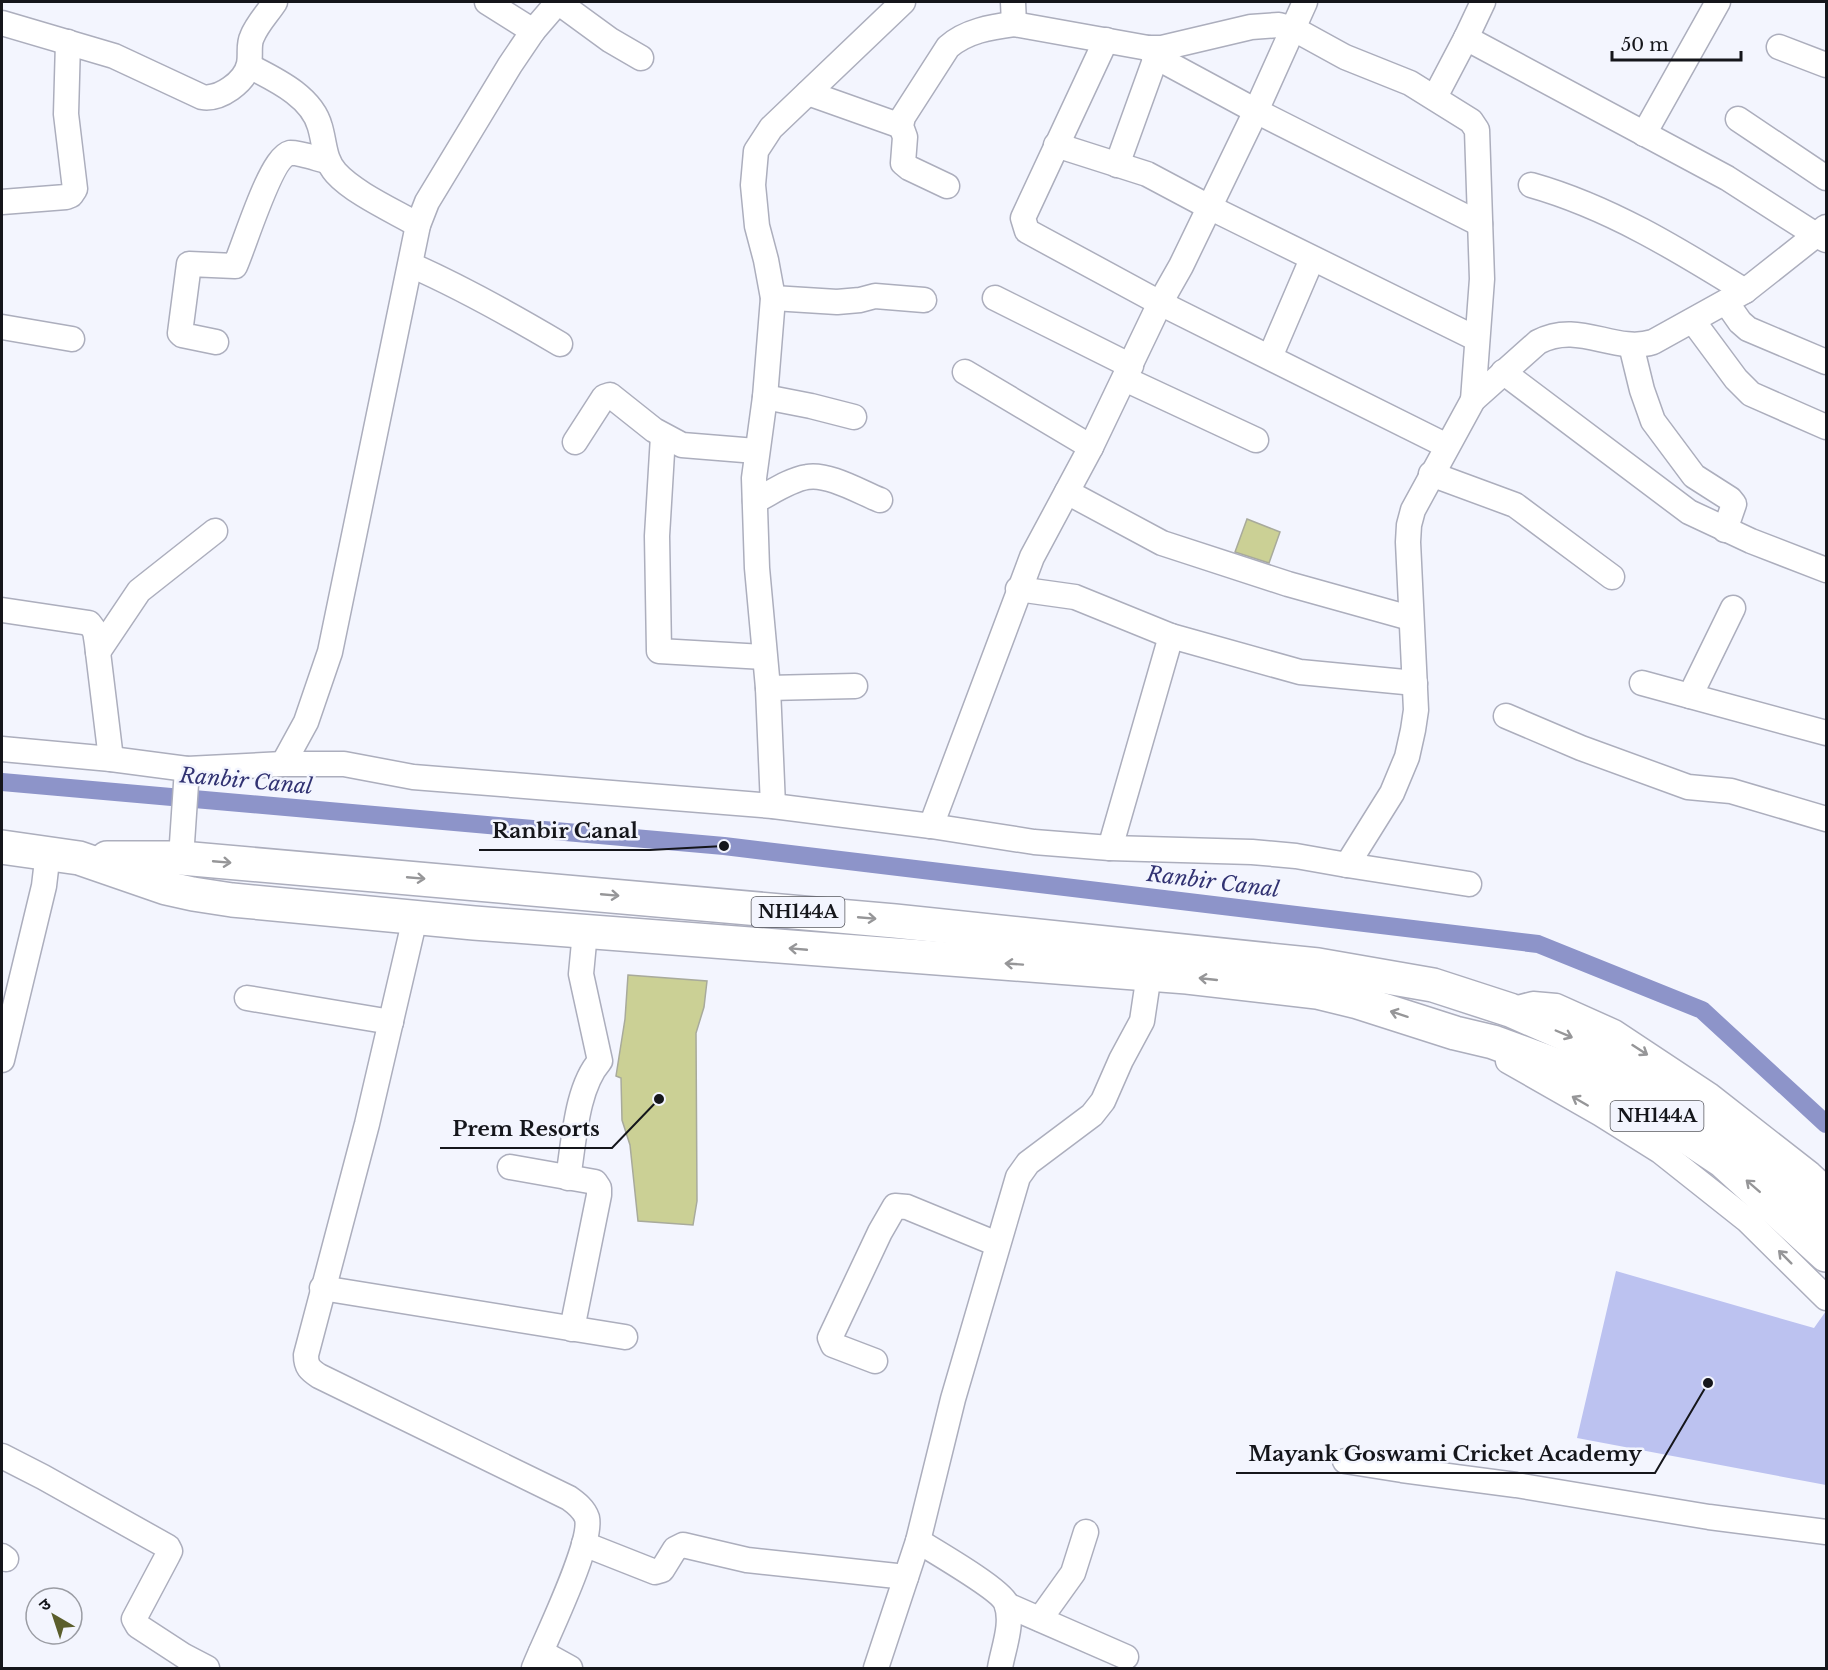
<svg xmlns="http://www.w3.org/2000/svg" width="1828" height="1670" font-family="'Libre Baskerville','Noto Sans Devanagari',serif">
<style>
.green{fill:#bcc2f0}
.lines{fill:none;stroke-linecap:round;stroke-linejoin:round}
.canal{stroke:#8d94c9;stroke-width:18}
.building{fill:#cbd095;stroke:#a8aa9b;stroke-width:1.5}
.minor-casing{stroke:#acaebd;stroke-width:27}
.highway-casing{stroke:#acaebd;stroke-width:36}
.minor{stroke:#fff;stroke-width:24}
.highway{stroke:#fff;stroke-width:33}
.oneway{stroke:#969698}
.labels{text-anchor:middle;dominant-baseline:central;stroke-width:5;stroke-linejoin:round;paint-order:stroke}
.shield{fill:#f3f5fe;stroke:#58595f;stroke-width:1.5}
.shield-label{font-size:18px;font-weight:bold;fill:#15161b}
.water-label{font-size:21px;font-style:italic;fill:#313272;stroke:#f3f5fe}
.leader{fill:none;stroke:#15161b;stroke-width:2}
.callout-dot{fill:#15161b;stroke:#f3f5fe;stroke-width:2}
.callout-label{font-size:21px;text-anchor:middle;font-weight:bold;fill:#15161b;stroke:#f3f5fe;stroke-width:5;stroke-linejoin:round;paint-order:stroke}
</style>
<rect width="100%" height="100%" fill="#f3f5fe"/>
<polygon class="green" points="1616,1271 1814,1328 1826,1311 1826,1485 1577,1438"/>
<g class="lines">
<polyline class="canal" points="2,782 724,846 1538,944 1702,1010 1826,1124"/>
</g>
<g class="building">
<polygon points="1247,519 1280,532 1269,563 1235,552"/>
<polygon points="628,975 707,981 704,1007 696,1033 697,1201 693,1225 638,1221 630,1145 622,1120 621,1078 616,1076 625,1019"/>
</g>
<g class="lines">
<g class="minor-casing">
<g id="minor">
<polyline points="487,2 533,31"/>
<polyline points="1013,2 1014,24 1148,48 1162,48 1251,27 1279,25 1294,29 1345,57 1410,83 1471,121 1477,130 1482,279 1473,400"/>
<path d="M2 23 114 56 202 97C220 100 245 82 249 64 251 55 248 45 252 37 257 24 268 13 275 2"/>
<polyline points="1466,38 1727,178 1816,235 1826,240"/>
<polyline points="1106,40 1023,218 1027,231 1160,303 1447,446"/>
<polyline points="1779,47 1826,65"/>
<polyline points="1148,48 1156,57 1256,111 1480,224"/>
<path d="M249 66C274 79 312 96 320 127 325 144 324 160 336 173 354 193 394 211 418 225"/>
<polyline points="808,93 901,126"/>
<polyline points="1435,97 1466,38 1483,2"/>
<polyline points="1738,119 1826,178"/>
<polyline points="1644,134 1718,2"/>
<polyline points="1056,145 1147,174 1209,207 1477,339"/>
<polyline points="1117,165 1156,57"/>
<path d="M1531 185C1609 207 1677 249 1745 291"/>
<path d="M947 186 909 168 903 163 905 137 901 126 903 117 948 47C966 31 991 27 1014 24"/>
<polyline points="2,202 66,197 71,195 75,189 66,114 68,42"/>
<path d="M411 265C463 288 511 315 560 344"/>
<polyline points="773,298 837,302 860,300 875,296 924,300"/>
<polyline points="995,298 1131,366"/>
<polyline points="1726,302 1740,322 1748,329 1826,362"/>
<polyline points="1693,321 1736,379 1751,394 1826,427"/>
<polyline points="2,327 72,339"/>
<path d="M216 342 182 335 180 333 189 264 235 266C244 247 270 158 290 153 297 152 318 159 327 161"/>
<polyline points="1631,345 1642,390 1653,421 1694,476 1730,499 1734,504 1725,530"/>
<polyline points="1270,357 1312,259"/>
<polyline points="965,372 1091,447"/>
<polyline points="1503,372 1689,512 1751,541 1826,570"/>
<polyline points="1125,379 1256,440"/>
<polyline points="765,397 811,406 854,417"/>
<polyline points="663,436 657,536 659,651 764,657"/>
<polyline points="575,442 604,397 610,395 654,430 682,445 756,451"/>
<polyline points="1431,474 1515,505 1612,577"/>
<polyline points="1067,492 1162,543 1288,584 1410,618"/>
<path d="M755 501C771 493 789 480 807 477 828 473 860 492 880 500"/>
<polyline points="1018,589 1075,597 1171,636 1110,848"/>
<polyline points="2,610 89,623 95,631 97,644 111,759"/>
<polyline points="1171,636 1300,672 1415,683"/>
<polyline points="98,652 139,591 215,531"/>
<polyline points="1642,683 1826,733"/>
<polyline points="768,688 855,686"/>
<polyline points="1690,696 1733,608"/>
<polyline points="1506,716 1581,748 1688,787 1731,791 1826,819"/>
<path d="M2 749 111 759 187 769 283 764H344L413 777 773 806 931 826 1034 842 1110 848 1252 852 1296 856 1347 865 1392 793 1407 757 1413 730 1416 710 1408 542 1409 525 1413 510 1473 400 1538 342C1579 320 1614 354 1653 342L1745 291 1826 227"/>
<polyline points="283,764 306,722 330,652 418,225 427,202 510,65 533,31 558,2 610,40 641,58"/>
<polyline points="773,806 768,688 757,568 754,478 765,397 773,298 766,260 757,226 753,185 756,151 771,128 903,2"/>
<polyline points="931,826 1032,557 1091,447 1160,303 1181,266 1256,111 1305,2"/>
<polyline points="181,858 187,769"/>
<polyline points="1347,865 1469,884"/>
<path d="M415 918 367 1124 306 1355C306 1367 310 1370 319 1376L569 1498C576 1503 584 1509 587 1518 593 1544 545 1640 534 1668"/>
<polyline points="247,998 391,1022"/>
<polyline points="1510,1010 1533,1004 1556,1006 1614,1032 1709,1095 1810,1174 1826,1189"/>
<polyline points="2,1060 44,886 48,852"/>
<polyline points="1508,1061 1601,1114 1660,1151 1747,1220 1826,1298"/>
<polyline points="510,1167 595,1182 599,1188 599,1195 572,1329"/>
<path d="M568 1178C574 1143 576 1088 600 1061L581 974 585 932"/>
<polyline points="322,1288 625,1337"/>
<polyline points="875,1361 833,1345 830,1338 880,1232 895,1206 907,1207 997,1244"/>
<polyline points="2,1456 43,1477 168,1547 170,1551 168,1555 134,1619 138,1626 184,1656 207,1668"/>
<polyline points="1345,1461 1402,1470 1516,1485 1709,1517 1826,1532"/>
<path d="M918 1541C934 1551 1000 1589 1006 1603 1014 1623 1003 1649 1000 1668"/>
<polyline points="584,1544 655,1572 662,1570 675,1549 683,1545 747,1560 906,1577"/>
<polyline points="2,1556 6,1559"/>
<polyline points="1007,1605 1126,1657"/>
<polyline points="1040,1619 1073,1573 1086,1532"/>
<polyline points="541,1652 570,1668"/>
<polyline points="876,1668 918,1541 953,1399 1018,1177 1028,1163 1092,1115 1103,1101 1121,1060 1142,1021 1149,974"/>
</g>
</g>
<g class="highway-casing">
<g id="highway">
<polyline points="2,847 79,858 166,888 193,894 232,900 474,923 1187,977 1317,992 1358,1002 1455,1033 1493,1042 1594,1079 1630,1099 1723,1161 1826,1255"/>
<polyline points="107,858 181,858 895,921 1318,965 1433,985 1510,1010 1613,1055 1653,1079 1734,1138 1767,1164 1826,1222"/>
</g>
</g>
<use href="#minor" class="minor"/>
<use href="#highway" class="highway"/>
</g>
<defs><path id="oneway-shaft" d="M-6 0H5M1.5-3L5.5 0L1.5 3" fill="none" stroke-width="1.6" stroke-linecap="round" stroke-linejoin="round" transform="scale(1.5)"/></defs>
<g class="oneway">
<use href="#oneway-shaft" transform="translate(222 862) rotate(5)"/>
<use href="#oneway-shaft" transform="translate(416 878) rotate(5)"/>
<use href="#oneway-shaft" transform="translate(610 895) rotate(5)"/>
<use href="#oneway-shaft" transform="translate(867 918) rotate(5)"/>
<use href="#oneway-shaft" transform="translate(798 949) rotate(-175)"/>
<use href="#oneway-shaft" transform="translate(1014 964) rotate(-176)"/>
<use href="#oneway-shaft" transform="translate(1208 979) rotate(-174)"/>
<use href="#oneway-shaft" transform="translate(1399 1014) rotate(-162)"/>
<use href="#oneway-shaft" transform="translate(1564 1034) rotate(23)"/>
<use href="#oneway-shaft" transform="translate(1640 1050) rotate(33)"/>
<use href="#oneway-shaft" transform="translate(1580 1101) rotate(-150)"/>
<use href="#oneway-shaft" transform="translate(1753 1186) rotate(-139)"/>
<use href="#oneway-shaft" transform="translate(1785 1257) rotate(-135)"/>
</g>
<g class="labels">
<g class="shield">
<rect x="751.5" y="897" width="93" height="30" rx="4.5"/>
<rect x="1610.5" y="1101" width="93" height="30" rx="4.5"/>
</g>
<g class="shield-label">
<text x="798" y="912">NH144A</text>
<text x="1657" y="1116">NH144A</text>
</g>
<g class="water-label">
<text transform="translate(246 781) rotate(5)">Ranbir Canal</text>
<text transform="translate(1213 882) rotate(7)">Ranbir Canal</text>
</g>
</g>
<path class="leader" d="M724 846L650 850H479M659 1099L612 1148H440M1708 1383L1655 1473H1236"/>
<g class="callout-dot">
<circle cx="724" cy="846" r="6"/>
<circle cx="659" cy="1099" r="6"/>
<circle cx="1708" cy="1383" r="6"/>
</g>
<g class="callout-label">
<text x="565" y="838">Ranbir Canal</text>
<text x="526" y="1136">Prem Resorts</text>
<text x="1445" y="1461">Mayank Goswami Cricket Academy</text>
</g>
<rect width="1828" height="1670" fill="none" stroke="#15161b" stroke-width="6"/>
<g transform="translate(54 1616) rotate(321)"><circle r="28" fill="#f3f5fe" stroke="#9a9ca3" stroke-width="1.5"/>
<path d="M0-4.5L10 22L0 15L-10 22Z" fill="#5b5e2c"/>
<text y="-9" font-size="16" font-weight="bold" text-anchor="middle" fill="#15161b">उ</text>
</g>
<path d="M1612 51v9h129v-9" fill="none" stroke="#15161b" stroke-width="3"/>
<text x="1621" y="51" font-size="18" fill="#15161b" stroke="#f3f5fe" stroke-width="4.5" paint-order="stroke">50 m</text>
</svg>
